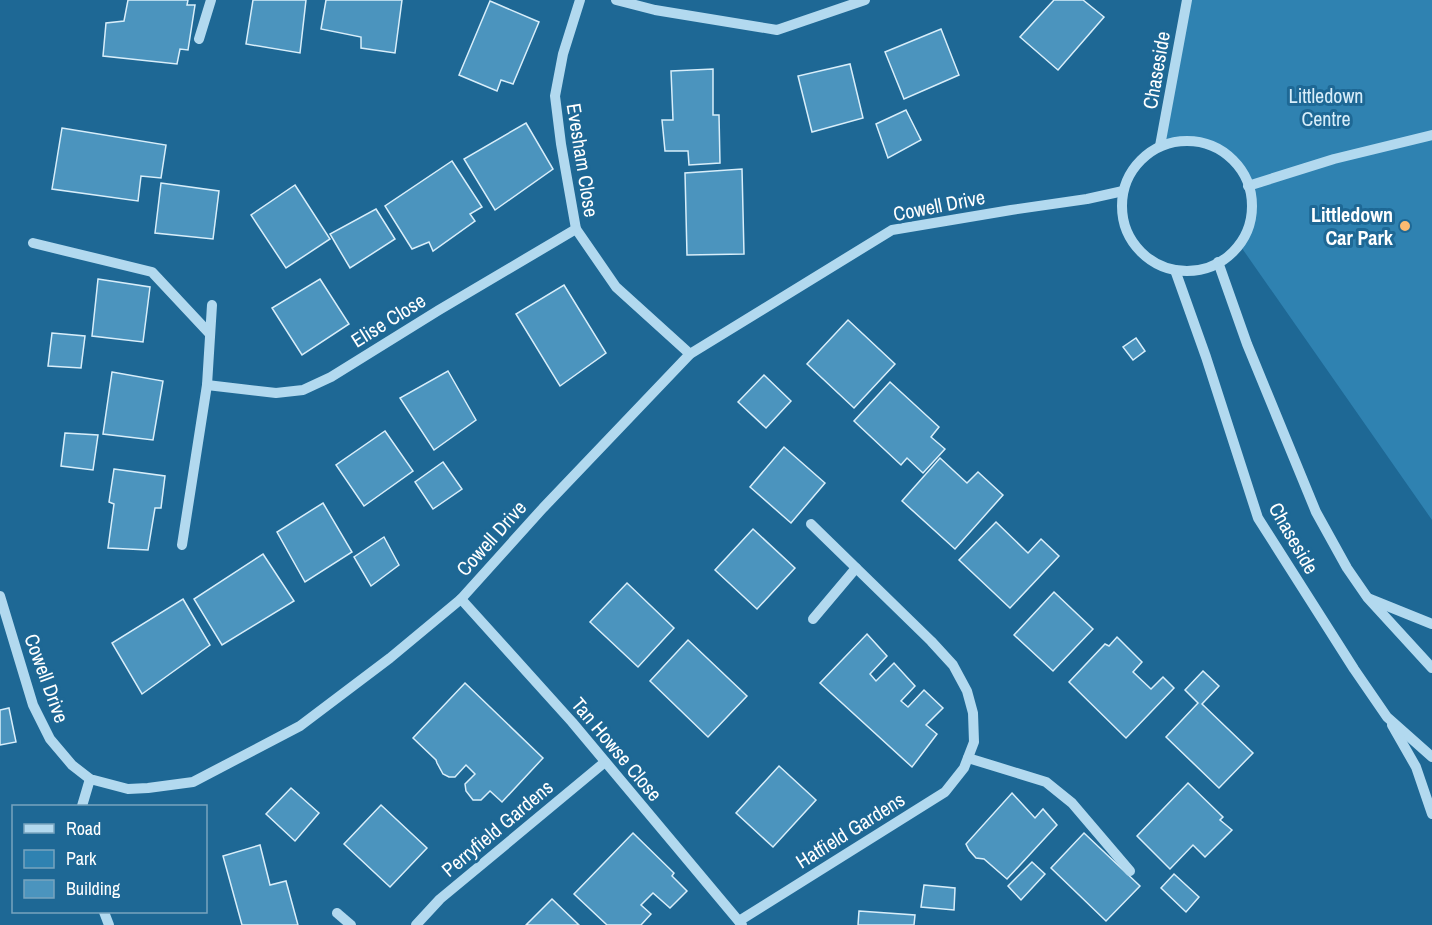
<svg xmlns="http://www.w3.org/2000/svg" width="1432" height="925" font-family="'Archivo Narrow',sans-serif">
<style>
.green{fill:#2f82b1}
.building{fill:#4b94be;stroke:#d8eefa;stroke-width:1.5}
.lines{fill:none;stroke-linecap:round;stroke-linejoin:round}
.minor{stroke:#b2d9ef;stroke-width:10}
.poi-dot{fill:#fdbb71;stroke:#1e6895;stroke-width:2}
.labels{text-anchor:middle;dominant-baseline:central;stroke-width:6;stroke-linejoin:round;paint-order:stroke}
.street-label{font-size:20px;fill:#fff;stroke:#1e6895}
.park-label{font-size:20px;fill:#d8eefa;stroke:#1e6895}
.poi-label{font-size:20px;font-weight:bold;fill:#fff;stroke:#1e6895;text-anchor:end}
</style>
<rect width="100%" height="100%" fill="#1e6895"/>
<path class="green" d="M1187 0H1432V520L1239 244C1246 232 1251 219 1251 204 1251 171 1221 140 1188 141 1178 141 1170 143 1160 146Z"/>
<g class="building">
<polygon points="128,0 188,0 187,5 195,5 188,50 180,49 177,64 103,56 106,23 124,21"/>
<polygon points="253,0 306,0 300,53 246,44"/>
<polygon points="326,0 402,0 395,53 361,48 361,37 321,29"/>
<polygon points="1054,0 1083,0 1104,17 1058,70 1020,37"/>
<polygon points="490,1 539,22 513,84 501,80 497,91 459,75"/>
<polygon points="941,29 959,75 904,99 885,52"/>
<polygon points="850,64 863,118 812,132 798,76"/>
<polygon points="713,69 713,115 719,115 720,163 689,165 688,151 665,151 662,120 673,120 671,71"/>
<polygon points="906,110 921,140 888,158 876,124"/>
<polygon points="526,123 553,169 495,210 464,159"/>
<polygon points="62,128 166,145 161,178 141,176 138,201 52,189"/>
<polygon points="452,161 482,207 470,214 475,221 433,251 429,242 412,249 385,206"/>
<polygon points="742,169 744,254 687,255 685,173"/>
<polygon points="161,183 219,191 213,239 155,233"/>
<polygon points="295,185 330,239 286,268 251,215"/>
<polygon points="376,209 395,239 350,268 330,234"/>
<polygon points="98,279 150,287 143,342 92,336"/>
<polygon points="320,279 349,324 302,355 272,308"/>
<polygon points="564,285 606,353 560,386 516,314"/>
<polygon points="848,320 895,364 854,408 807,364"/>
<polygon points="52,333 85,336 81,368 48,366"/>
<polygon points="1136,338 1145,351 1133,360 1123,347"/>
<polygon points="448,371 476,420 434,450 400,398"/>
<polygon points="112,372 163,381 153,440 103,434"/>
<polygon points="764,375 791,401 766,428 738,402"/>
<polygon points="890,382 939,427 931,437 945,449 923,473 907,458 901,465 854,421"/>
<polygon points="385,431 413,471 364,506 336,465"/>
<polygon points="65,433 98,435 93,470 61,466"/>
<polygon points="784,447 825,483 791,523 750,487"/>
<polygon points="940,458 967,483 978,472 1003,495 955,549 902,501"/>
<polygon points="443,462 462,489 433,509 415,482"/>
<polygon points="114,469 165,476 161,508 155,508 148,550 108,548 114,504 109,502"/>
<polygon points="323,503 352,552 305,582 277,532"/>
<polygon points="996,522 1028,553 1041,539 1059,556 1010,608 959,560"/>
<polygon points="753,529 795,568 757,609 715,570"/>
<polygon points="384,537 399,565 371,586 354,557"/>
<polygon points="263,554 294,601 222,645 194,599"/>
<polygon points="627,583 674,628 638,667 590,622"/>
<polygon points="1054,592 1093,629 1053,671 1014,635"/>
<polygon points="183,599 210,645 142,694 112,643"/>
<polygon points="867,634 887,656 870,674 876,681 894,663 915,686 901,701 908,707 924,690 943,708 926,725 937,734 912,767 820,683"/>
<polygon points="1117,637 1142,662 1133,672 1151,689 1163,677 1174,688 1126,738 1069,682 1105,644 1109,646"/>
<polygon points="688,640 747,696 708,737 650,681"/>
<polygon points="1203,671 1219,686 1202,704 1253,753 1219,788 1166,737 1198,703 1185,690"/>
<polygon points="465,683 543,758 502,802 490,791 481,800 473,800 466,791 465,784 475,774 466,765 455,777 449,777 443,774 437,763 436,760 413,738"/>
<polygon points="9,708 16,742 0,745 0,710"/>
<polygon points="779,766 816,800 773,847 736,813"/>
<polygon points="1188,783 1223,817 1220,820 1232,830 1205,857 1193,845 1170,869 1137,836"/>
<polygon points="291,788 319,813 295,841 266,814"/>
<polygon points="1012,793 1035,818 1043,809 1057,825 1007,879 984,859 976,858 969,850 966,844"/>
<polygon points="381,805 427,848 390,887 344,844"/>
<polygon points="633,833 674,873 672,876 687,891 670,908 653,893 641,905 651,914 641,925 607,925 574,894"/>
<polygon points="1084,833 1140,886 1106,921 1051,868"/>
<polygon points="260,845 270,885 286,881 298,925 242,925 223,856"/>
<polygon points="1032,862 1045,874 1021,900 1008,886"/>
<polygon points="1174,874 1199,897 1186,912 1161,888"/>
<polygon points="924,885 955,888 954,910 921,907"/>
<polygon points="552,899 579,925 526,925"/>
<polygon points="859,911 915,915 914,925 858,925"/>
</g>
<g class="lines">
<g class="minor">
<polyline points="580,0 563,54 555,96 561,144 576,229 616,287 690,354"/>
<polyline points="616,0 655,10 777,30 865,0"/>
<polyline points="199,39 211,0"/>
<circle cx="1187" cy="206" r="65"/>
<polyline points="1160,146 1187,0"/>
<polyline points="1248,186 1334,159 1432,135"/>
<polyline points="33,243 152,272 210,334"/>
<polyline points="1218,262 1247,344 1316,512 1347,568 1367,597 1432,668"/>
<polyline points="1175,270 1206,357 1258,518 1354,669 1387,717 1432,757"/>
<polyline points="207,385 276,393 303,390 331,377 439,310 576,229"/>
<polyline points="182,545 207,385 212,305"/>
<polyline points="0,596 33,705 50,739 72,765 90,779 128,789 148,788 193,782 300,726 390,658 461,599 543,508 690,354 892,230 1011,210 1087,199 1123,191"/>
<polyline points="461,599 572,722 742,925"/>
<polyline points="1370,599 1432,624"/>
<polyline points="813,619 856,568"/>
<polyline points="1392,725 1416,767 1432,814"/>
<polyline points="968,758 1046,782 1072,803 1130,871"/>
<polyline points="82,806 90,779"/>
<polyline points="104,912 109,925"/>
<polyline points="337,913 351,925"/>
<polyline points="739,921 945,792 964,768 974,742 973,713 967,691 953,665 931,641 811,524"/>
<polyline points="416,925 440,899 605,762"/>
</g>
</g>
<circle class="poi-dot" cx="1405" cy="226" r="6"/>
<g class="labels">
<g class="street-label">
<text transform="translate(1156 70) rotate(-80)">Chaseside</text>
<text transform="translate(583 160) rotate(81)">Evesham Close</text>
<text transform="translate(939 205) rotate(-11)">Cowell Drive</text>
<text transform="translate(388 320) rotate(-32)">Elise Close</text>
<text transform="translate(491 538) rotate(-48)">Cowell Drive</text>
<text transform="translate(1294 538) rotate(60)">Chaseside</text>
<text transform="translate(47 678) rotate(70)">Cowell Drive</text>
<text transform="translate(617 749) rotate(50)">Tan Howse Close</text>
<text transform="translate(497 828) rotate(-40)">Perryfield Gardens</text>
<text transform="translate(850 830) rotate(-32)">Hatfield Gardens</text>
</g>
<g class="park-label">
<text x="1326" y="95">Littledown<tspan x="1326" dy="23">Centre</tspan></text>
</g>
<g class="poi-label">
<text x="1393" y="214">Littledown<tspan x="1393" dy="23">Car Park</tspan></text>
</g>
</g>
<rect x="12" y="805" width="195" height="108" fill="#1e6895" stroke="#78a4bf" stroke-width="1.5"/>
<rect x="24" y="824" width="30" height="9" fill="#b2d9ef" stroke="#78a4bf" stroke-width="1.5"/>
<text x="66" y="835" font-size="18" fill="#ffffff">Road</text>
<rect x="24" y="850" width="30" height="18" fill="#2f82b1" stroke="#78a4bf" stroke-width="1.5"/>
<text x="66" y="865" font-size="18" fill="#ffffff">Park</text>
<rect x="24" y="880" width="30" height="18" fill="#4b94be" stroke="#78a4bf" stroke-width="1.5"/>
<text x="66" y="895" font-size="18" fill="#ffffff">Building</text>
</svg>
